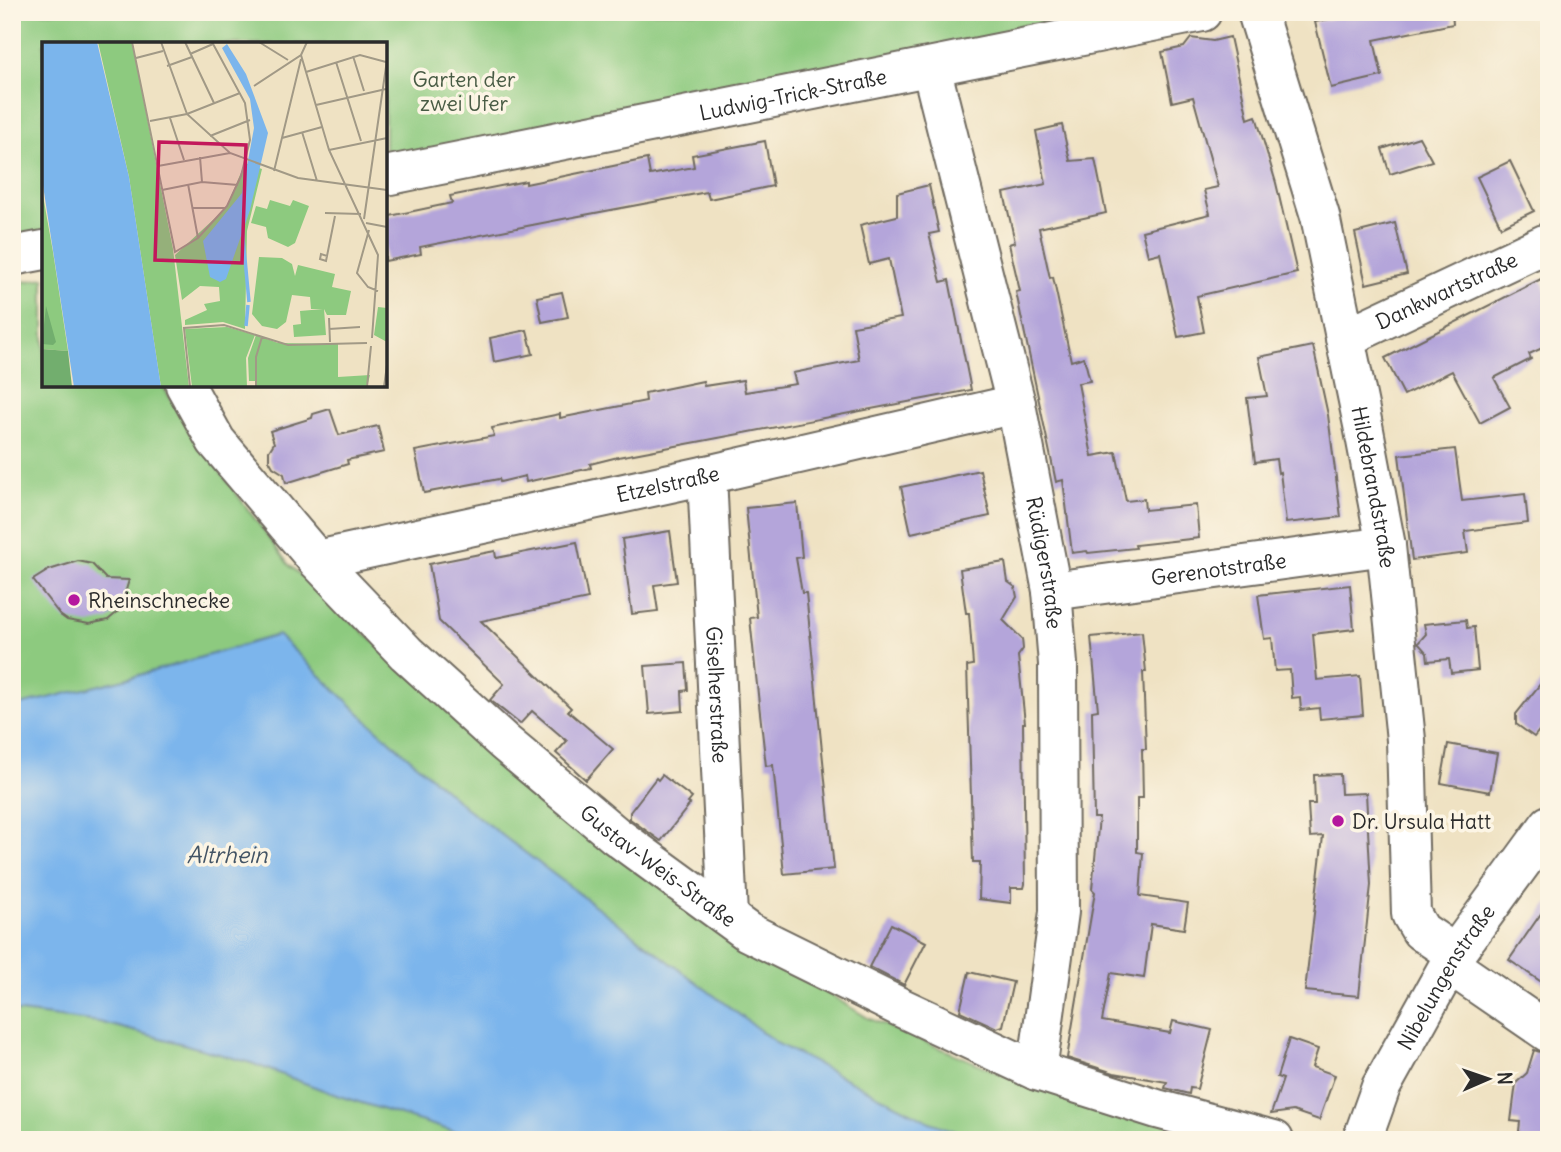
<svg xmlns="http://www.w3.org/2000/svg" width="1561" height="1152" font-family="Delius,sans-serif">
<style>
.green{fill:#8dca7f;stroke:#5c7a55;stroke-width:2}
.water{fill:#7bb5ec;stroke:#53708c;stroke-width:2}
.building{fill:#b4a5da}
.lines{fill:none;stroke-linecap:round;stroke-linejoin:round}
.minor-casing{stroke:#706b60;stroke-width:42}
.minor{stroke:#fff;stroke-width:38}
.poi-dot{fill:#b5179e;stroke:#fcf5e5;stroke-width:2.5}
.labels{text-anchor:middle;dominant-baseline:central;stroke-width:7;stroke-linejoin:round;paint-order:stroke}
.park-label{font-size:21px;fill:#485b44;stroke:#fcf5e5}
.street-label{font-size:21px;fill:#2b2b2b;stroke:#fcf5e5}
.poi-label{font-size:21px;fill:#2b2b2b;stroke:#fcf5e5;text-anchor:start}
.water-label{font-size:23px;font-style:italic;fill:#435465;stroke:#fcf5e5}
.inset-river{fill:none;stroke:#7bb5ec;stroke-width:3.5}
.inset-road{fill:none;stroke:#a19986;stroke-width:2}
.view{fill:#c2185b;fill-opacity:0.15;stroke:#c2185b;stroke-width:3.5}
.inset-edge{fill:none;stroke:#2b2b2b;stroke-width:3.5}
</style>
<rect width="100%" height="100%" fill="#fcf5e5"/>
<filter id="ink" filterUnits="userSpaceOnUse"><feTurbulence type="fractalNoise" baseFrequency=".0143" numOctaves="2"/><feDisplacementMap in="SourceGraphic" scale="14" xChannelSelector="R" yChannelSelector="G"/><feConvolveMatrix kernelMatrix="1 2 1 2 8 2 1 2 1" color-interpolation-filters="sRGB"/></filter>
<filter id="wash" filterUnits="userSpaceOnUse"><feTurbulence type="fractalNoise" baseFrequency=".00686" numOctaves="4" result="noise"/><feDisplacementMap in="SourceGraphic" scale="28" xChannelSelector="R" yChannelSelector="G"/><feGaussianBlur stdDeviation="1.57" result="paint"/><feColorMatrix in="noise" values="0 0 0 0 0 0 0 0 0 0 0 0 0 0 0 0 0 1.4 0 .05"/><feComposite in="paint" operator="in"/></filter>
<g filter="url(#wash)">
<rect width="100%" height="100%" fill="#efe2c3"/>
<g class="green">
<polygon points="12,12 1221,12 385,191 385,44 44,44 44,233 12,238"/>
<polygon points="44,278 44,385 162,385 202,447 289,565 491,747 717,925 868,1018 1005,1075 1271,1140 12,1140 12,284"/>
</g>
<polygon class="water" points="278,635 370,723 465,807 778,1044 930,1122 979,1140 481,1140 339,1096 251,1063 183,1044 99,1022 12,1011 12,707 136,676"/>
<g id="blocks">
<g class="building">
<polygon points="1361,12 1452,12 1453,24 1374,40 1382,76 1331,88 1315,22"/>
<polygon points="1230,37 1248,119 1256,116 1276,183 1297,273 1197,296 1204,332 1178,337 1160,253 1148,256 1142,231 1210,214 1204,190 1218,187 1193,97 1172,102 1162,52 1184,47 1191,38 1213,41"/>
<polygon points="1062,125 1070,161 1095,159 1106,213 1039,228 1050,278 1053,277 1071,361 1084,357 1090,381 1078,383 1092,456 1116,452 1126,501 1144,499 1145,510 1196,505 1199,538 1135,545 1136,548 1088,553 1087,551 1072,553 1063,480 1056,482 1016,292 1020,291 1009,244 1015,242 1004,193 1046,184 1036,131"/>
<polygon points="1419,137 1432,161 1390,174 1382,149"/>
<polygon points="765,141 773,186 709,199 707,192 563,219 420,247 421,254 385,261 385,217 452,203 450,196 526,181 526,184 647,159 650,175 694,167 692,155"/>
<polygon points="1510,161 1534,211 1501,227 1477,177"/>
<polygon points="929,185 939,232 929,234 941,282 949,280 971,390 618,457 590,464 591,468 526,482 525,476 500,482 499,479 424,493 415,451 494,436 492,428 560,414 560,418 646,401 645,393 703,381 704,386 743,380 745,392 796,384 793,373 859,360 853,326 901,318 889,259 869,264 860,225 897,216 897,193"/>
<polygon points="1395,223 1407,274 1366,284 1355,233"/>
<polygon points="1541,279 1549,298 1549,345 1529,354 1531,359 1494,378 1510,407 1480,423 1452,371 1404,395 1385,358"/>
<polygon points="562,292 568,317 542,322 537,297"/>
<polygon points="527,330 533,354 494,362 490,338"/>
<polygon points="1313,346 1328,415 1341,517 1286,523 1280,472 1278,473 1276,459 1255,462 1247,398 1267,396 1259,357"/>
<polygon points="330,409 339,435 378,426 384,452 347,460 348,464 286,483 284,474 273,467 269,460 269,451 274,443 270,431 312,418 313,414"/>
<polygon points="1455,449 1462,501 1525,494 1528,523 1465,531 1468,553 1412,560 1399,455"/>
<polygon points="980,470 990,516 911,533 901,487"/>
<polygon points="797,503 802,557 796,558 802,593 806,593 834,869 784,874 773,765 766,766 759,704 750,618 757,617 746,508"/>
<polygon points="670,531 677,582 654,585 658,611 632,614 622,539"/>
<polygon points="577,542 588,599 481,621 571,708 568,711 613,749 586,780 556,753 567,741 532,711 520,724 490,700 504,684 439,621 429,564 495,551 496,558"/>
<polygon points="78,561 92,564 106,579 129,580 120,610 108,620 89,624 67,620 60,615 33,580 49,570"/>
<polygon points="1005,562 1008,582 1015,587 1017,597 1003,620 1022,639 1023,649 1018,656 1025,723 1023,723 1025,884 1024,888 1011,888 1011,903 979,899 980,862 973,862 967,666 973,665 969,613 966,613 960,569"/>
<polygon points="1350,585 1354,629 1313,634 1317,680 1360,676 1363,715 1320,719 1319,708 1301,710 1300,697 1292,698 1290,670 1275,671 1272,638 1264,639 1258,595"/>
<polygon points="1466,620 1467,628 1474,627 1478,670 1451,673 1449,659 1428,661 1427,653 1418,643 1426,634 1424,624"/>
<polygon points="1142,632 1146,672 1143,672 1146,749 1142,749 1143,798 1137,798 1137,852 1143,853 1140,896 1188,903 1184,929 1151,924 1144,978 1111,973 1102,1021 1170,1033 1173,1021 1212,1030 1197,1089 1190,1088 1189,1094 1165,1088 1167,1082 1114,1073 1067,1058 1095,892 1092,889 1099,818 1094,818 1092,711 1098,710 1091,637"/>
<polygon points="686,663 688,690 682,691 683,711 649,714 645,666"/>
<polygon points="1549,673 1549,718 1534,737 1516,724 1516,714"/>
<polygon points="1448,744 1497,753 1490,792 1441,783"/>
<polygon points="1340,774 1341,794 1366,793 1371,885 1359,996 1305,991 1323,836 1310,837 1308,804 1315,804 1314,775"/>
<polygon points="662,775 692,798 688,803 690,804 661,841 630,819 630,812 656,778 658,780"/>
<polygon points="1549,902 1549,987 1509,960"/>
<polygon points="891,924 926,942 904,985 869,967"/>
<polygon points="969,972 1013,982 1003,1026 997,1028 960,1011"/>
<polygon points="1289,1039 1318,1049 1312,1067 1335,1075 1319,1120 1293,1111 1271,1114 1283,1079 1277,1077"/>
<polygon points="1534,1050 1549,1055 1549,1140 1518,1140 1520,1122 1511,1121 1516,1083 1527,1073"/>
</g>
</g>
</g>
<g filter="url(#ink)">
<use href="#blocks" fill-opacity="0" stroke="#706b60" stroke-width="2"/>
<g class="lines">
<g class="minor-casing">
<g id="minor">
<path id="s1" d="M1257 12 1320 216 1363 425 1386 546 1406 740 1411 914 1421 931 1455 954"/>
<path id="s2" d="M931 67 1016 404 1052 591 1058 664 1059 912 1037 1071"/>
<path id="s3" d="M385 176 1202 12"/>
<polyline points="12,256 44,250"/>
<path id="s4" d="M1345 338 1549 242"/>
<path id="s5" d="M185 385 216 441 317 560 406 653 505 743 615 835 748 932 902 1008 1037 1071 1157 1109 1274 1140"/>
<path id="s6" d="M707 475 728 916"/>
<path id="s7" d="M317 560 707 475 1016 404"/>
<path id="s8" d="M1052 591 1386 546"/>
<polyline points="1450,965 1549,1033"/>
<path id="s9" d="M1362 1140 1381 1087 1455 954 1549 825"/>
</g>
</g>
<use href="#minor" class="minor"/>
</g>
</g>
<g class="poi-dot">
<circle cx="74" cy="600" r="7"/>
<circle cx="1338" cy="821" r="7"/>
</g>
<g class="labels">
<g class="park-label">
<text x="464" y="79">Garten der<tspan x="464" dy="24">zwei Ufer</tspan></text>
</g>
<g class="street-label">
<text stroke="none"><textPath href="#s3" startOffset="416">Ludwig-Trick-Straße</textPath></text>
<text stroke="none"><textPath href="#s4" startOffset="112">Dankwartstraße</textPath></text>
<text stroke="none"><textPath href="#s7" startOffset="359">Etzelstraße</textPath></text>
<text stroke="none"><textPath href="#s1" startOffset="490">Hildebrandstraße</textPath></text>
<text stroke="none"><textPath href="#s2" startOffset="509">Rüdigerstraße</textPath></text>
<text stroke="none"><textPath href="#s8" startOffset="168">Gerenotstraße</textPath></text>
<text stroke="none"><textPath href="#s6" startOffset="220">Giselherstraße</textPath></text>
<text stroke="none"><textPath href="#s5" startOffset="679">Gustav-Weis-Straße</textPath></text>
<text stroke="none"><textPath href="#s9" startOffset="184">Nibelungenstraße</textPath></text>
</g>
<g class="poi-label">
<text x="88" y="600">Rheinschnecke</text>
<text x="1352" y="821">Dr. Ursula Hatt</text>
</g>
<g class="water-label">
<text x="227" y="854">Altrhein</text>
</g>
</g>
<g transform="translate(42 42)">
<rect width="345" height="345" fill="#efe2c3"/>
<path d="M56 0H90L131 207 147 345H119L87 135ZM203 121 220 127 205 189 203 287 181 280 143 283V278L165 268 162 262 178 259 177 245 158 244 140 258 133 213 184 166ZM0 148 11 210 26 309 0 307ZM228 158 248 164 251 158 267 164 253 201 246 205 226 196 224 185 209 181 214 164 225 167ZM217 215 240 216 250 222 253 234 256 223 293 232 290 245 309 249 304 273H285L282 267 284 293 252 295 251 283 259 282 258 269 281 267H269L268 255 250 253 244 280 235 287 220 284 210 272ZM336 265 345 266V300L332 293ZM185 285 213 293 204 316 205 345H150L143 287ZM214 293 236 301 296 302V335L328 333 325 345H214L213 339H207L206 316Z" fill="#8dca7f"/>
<path d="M4 264 14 300 11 303 0 302ZM0 307 26 309 30 345H0Z" fill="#72ae6e"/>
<path d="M0 0H55L87 135 119 345H32L0 137ZM185 2 204 32 226 91 208 168 184 237 178 240 168 235 161 199 200 151 212 86 208 57 180 6Z" fill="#7bb5ec"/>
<path class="inset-river" d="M200 185 207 260M204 284 206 263"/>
<path class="inset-road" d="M90 0 133 210 156 196 185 164 199 134 208 98 203 61 170 0M119 0 145 72 188 111 256 136 345 148M143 0 172 61M217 0 246 18M148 12 171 2M259 13 287 108 336 213 330 296M311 14 322 49M94 16 121 9M294 20 319 99M125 24 150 15M264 30 318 13 344 20M212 44 259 13 265 0M274 63 344 47M128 76 142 118M108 79 145 72 198 51M260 90 275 139M168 94 208 78M240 96 280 85M287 108 345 96M158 115 160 140M116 124 188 111M232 129 259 17M146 142 156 196M120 148 160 140 196 143M150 166H184M283 171 319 172M322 177 345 18M324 181 345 185M327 188 315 231 326 245 336 249M285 214 284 219 278 217 279 212 285 214 293 174M287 276 288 300M287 287 318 285M148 345 142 286 182 283 246 303 325 301M214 345V315L220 295M325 345 329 304M342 345 345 323"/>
<path class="view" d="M117 100 204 103 200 221 113 218Z"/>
<rect width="345" height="345" class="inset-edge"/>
</g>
<rect width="1561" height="1152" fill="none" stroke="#fcf5e5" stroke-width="42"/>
<g transform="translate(1488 1079) rotate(88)" stroke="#fcf5e5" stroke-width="5" paint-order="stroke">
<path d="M0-5L12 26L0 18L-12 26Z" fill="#2b2b2b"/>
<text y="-10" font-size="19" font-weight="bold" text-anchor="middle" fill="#2b2b2b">N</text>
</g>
</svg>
